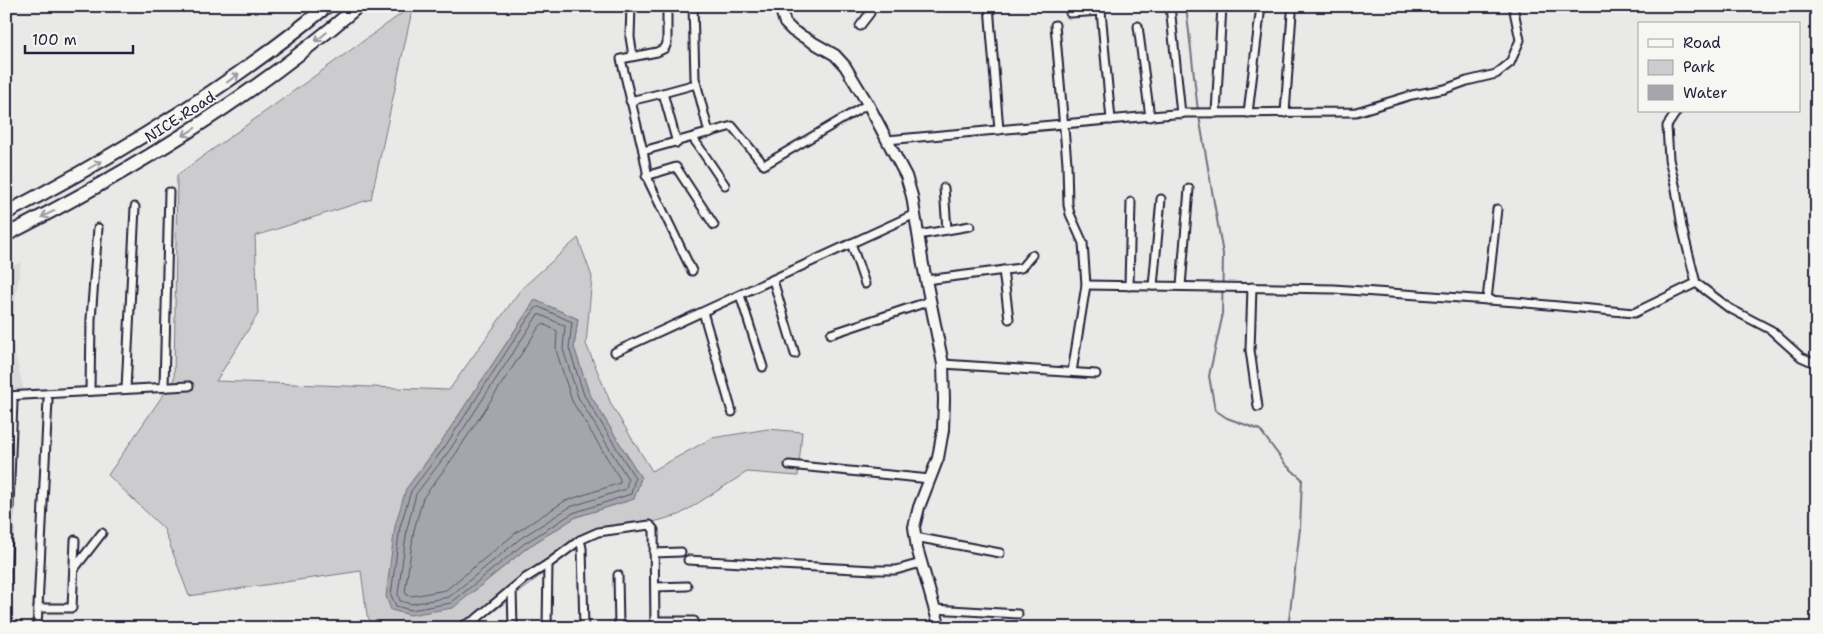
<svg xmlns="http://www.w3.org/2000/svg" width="1823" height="634" font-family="'Shantell Sans',sans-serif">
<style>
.built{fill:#dadada}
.green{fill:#ccccce;stroke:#777784;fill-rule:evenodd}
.water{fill:#a5a5ac;stroke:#71717f}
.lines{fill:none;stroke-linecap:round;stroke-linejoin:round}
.shore{stroke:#565668;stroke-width:1}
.stream{stroke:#71717f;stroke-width:2}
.street-casing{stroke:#22223b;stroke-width:11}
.secondary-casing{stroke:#22223b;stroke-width:14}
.highway-casing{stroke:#22223b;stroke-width:16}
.street{stroke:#f6f6f2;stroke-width:7}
.secondary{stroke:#f6f6f2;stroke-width:10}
.highway{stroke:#f6f6f2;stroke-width:12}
.oneway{stroke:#9797a0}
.labels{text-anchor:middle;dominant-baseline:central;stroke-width:4;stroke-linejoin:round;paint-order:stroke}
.street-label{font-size:15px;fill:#22223b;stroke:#f6f6f2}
</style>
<rect width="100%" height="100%" fill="#e9e9e7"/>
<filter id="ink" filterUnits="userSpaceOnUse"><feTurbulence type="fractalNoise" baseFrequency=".02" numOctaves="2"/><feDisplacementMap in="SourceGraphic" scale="10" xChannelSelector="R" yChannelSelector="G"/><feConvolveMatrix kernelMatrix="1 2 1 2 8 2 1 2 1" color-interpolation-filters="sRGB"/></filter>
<g filter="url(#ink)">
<polygon class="built" points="21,262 10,335 24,390 6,392 6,269"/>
<path class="green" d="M412 6H413L371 199 255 236 258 314 216 381 449 390 521 289 578 238 592 277 586 344 612 406 652 471 712 438 768 429 802 432 798 476 747 472 679 515 587 540 472 628H374L367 615 361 571 189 596 164 529 108 475 174 379 177 175ZM535 300 578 319 574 347 589 393 641 478 634 499 576 517 528 547 468 596 406 489 439 445Z"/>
<polygon class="water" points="535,300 578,319 574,347 589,393 641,478 634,499 576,517 528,547 453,608 410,615 391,610 386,596 395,526 406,489 439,445"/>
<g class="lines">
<g class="shore">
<polygon points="539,307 572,322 569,348 584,395 635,478 631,494 573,513 525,543 451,603 411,610 396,606 391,595 400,527 411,491 444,448 527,320 536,308"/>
<polygon points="538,315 541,315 565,326 563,349 578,397 628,479 626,489 570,507 521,538 449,597 411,604 400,601 398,594 407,529 416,494 449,451"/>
<polygon points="543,324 557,331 556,350 572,401 620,479 620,483 565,501 517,532 446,590 412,596 407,595 405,592 414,530 423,498 455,455 539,327"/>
</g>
<g class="stream">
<polyline points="1186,6 1198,111"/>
<polyline points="1199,116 1223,254 1222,318 1209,376 1215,410 1227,418 1260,430 1286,465 1302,479 1300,529 1288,628"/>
</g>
<g class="street-casing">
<g id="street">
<polyline points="631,6 630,37 633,56"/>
<polyline points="667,6 667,43 665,48 657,52 621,59 643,151 732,126 764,165 868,104"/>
<polyline points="693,6 695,78 709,133"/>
<polyline points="989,6 999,130"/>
<polyline points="1170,6 1181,114"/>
<polyline points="1070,13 1101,11 1111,120"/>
<polyline points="1055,25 1067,163 1068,205 1070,214 1083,243 1086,285 1072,372"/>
<polyline points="860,26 870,13 871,6"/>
<polyline points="1138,26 1150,117"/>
<polyline points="663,93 696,84"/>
<polyline points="630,101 663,93 677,143"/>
<polyline points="1677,111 1667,126 1669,159 1676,189 1682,227 1696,283 1729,308 1771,330 1801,357 1817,364"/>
<polyline points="1216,113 1222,6"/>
<polyline points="1248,113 1261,6"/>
<polyline points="1285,113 1292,13"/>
<polyline points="693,138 725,185"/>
<polyline points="887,140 1185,113 1356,112 1412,95 1445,89 1467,81 1496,74 1510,63 1520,40 1513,6"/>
<polyline points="643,151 649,182 692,271"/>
<polyline points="646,176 676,167 714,225"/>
<polyline points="947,230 970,226"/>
<polyline points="918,235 947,230 944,188"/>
<polyline points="851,243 865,284"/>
<polyline points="1003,270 1009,319"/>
<polyline points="773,280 795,354"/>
<polyline points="926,280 1021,268 1032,255"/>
<polyline points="1086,285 1334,289 1516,302 1634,313 1696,283"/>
<polyline points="1129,286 1131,202"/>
<polyline points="1153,286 1161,199"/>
<polyline points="1181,286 1189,189"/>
<polyline points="1252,287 1250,350 1258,407"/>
<polyline points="740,295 763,367"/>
<polyline points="1487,300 1497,209"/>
<polyline points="703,312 732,412"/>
<polyline points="831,334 930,301"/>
<polyline points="615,352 915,214"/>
<polyline points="943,364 1096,374"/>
<polyline points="164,387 169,192"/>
<polyline points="126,389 135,207"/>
<polyline points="90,391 91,319 98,228"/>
<polyline points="6,396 189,386"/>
<polyline points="789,465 930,479"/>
<polyline points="915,537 1000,553"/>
<polyline points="580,540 582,548 584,628"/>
<polyline points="654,553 681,552"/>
<polyline points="688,560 874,570 896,570 921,563"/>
<polyline points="74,569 102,533"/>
<polyline points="618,575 619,628"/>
<polyline points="6,584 13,401"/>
<polyline points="655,587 687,586"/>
<polyline points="512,589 513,628"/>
<polyline points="38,608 72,608 75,540"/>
<polyline points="934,609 1018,614"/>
<polyline points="655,621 694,621"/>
<polyline points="37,628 48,400"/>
<polyline points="458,628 475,620 524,579 548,564 580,540 598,532 650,525 654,530 655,628"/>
<polyline points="547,628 548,564"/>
</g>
</g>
<g class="secondary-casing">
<polyline id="secondary" points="780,6 785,23 793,31 835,55 845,66 868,104 906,176 912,196 923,265 943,364 944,400 943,430 938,458 919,507 914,527 917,548 940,628"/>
</g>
<g class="highway-casing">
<g id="highway">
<path d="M6 213C119 154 228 88 327 6"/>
<path d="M6 235C131 171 252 98 358 6"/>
</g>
</g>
<use href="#street" class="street"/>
<use href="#secondary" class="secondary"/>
<use href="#highway" class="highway"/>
</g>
<defs><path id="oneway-shaft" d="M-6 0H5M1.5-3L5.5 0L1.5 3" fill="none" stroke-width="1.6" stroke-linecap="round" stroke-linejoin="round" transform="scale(1.25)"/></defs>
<g class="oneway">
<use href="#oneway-shaft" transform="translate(321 37) rotate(141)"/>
<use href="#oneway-shaft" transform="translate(233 78) rotate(-36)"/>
<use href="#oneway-shaft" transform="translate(189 132) rotate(147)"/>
<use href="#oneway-shaft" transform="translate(95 165) rotate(-30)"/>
<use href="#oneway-shaft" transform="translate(48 214) rotate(153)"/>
</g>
</g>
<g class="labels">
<g class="street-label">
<text transform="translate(180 117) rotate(-33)">NICE Road</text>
</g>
</g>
<rect width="1823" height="634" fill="none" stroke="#f6f6f2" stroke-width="25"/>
<rect x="12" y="12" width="1798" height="609" fill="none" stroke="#22223b" stroke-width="2" filter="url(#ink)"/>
<rect x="1638" y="22" width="162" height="90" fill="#f6f6f2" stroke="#a1a1a9"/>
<rect x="1648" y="39" width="25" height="8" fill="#f6f6f2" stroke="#a1a1a9"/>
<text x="1683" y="48" font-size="15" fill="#22223b">Road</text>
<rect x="1648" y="60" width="25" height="15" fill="#ccccce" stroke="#a1a1a9"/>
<text x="1683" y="72" font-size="15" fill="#22223b">Park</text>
<rect x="1648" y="85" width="25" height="15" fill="#a5a5ac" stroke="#a1a1a9"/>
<text x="1683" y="98" font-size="15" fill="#22223b">Water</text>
<path d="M25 45v8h108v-8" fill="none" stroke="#22223b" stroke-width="2.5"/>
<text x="32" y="45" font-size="15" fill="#22223b" stroke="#f6f6f2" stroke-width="4" paint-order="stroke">100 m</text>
</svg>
